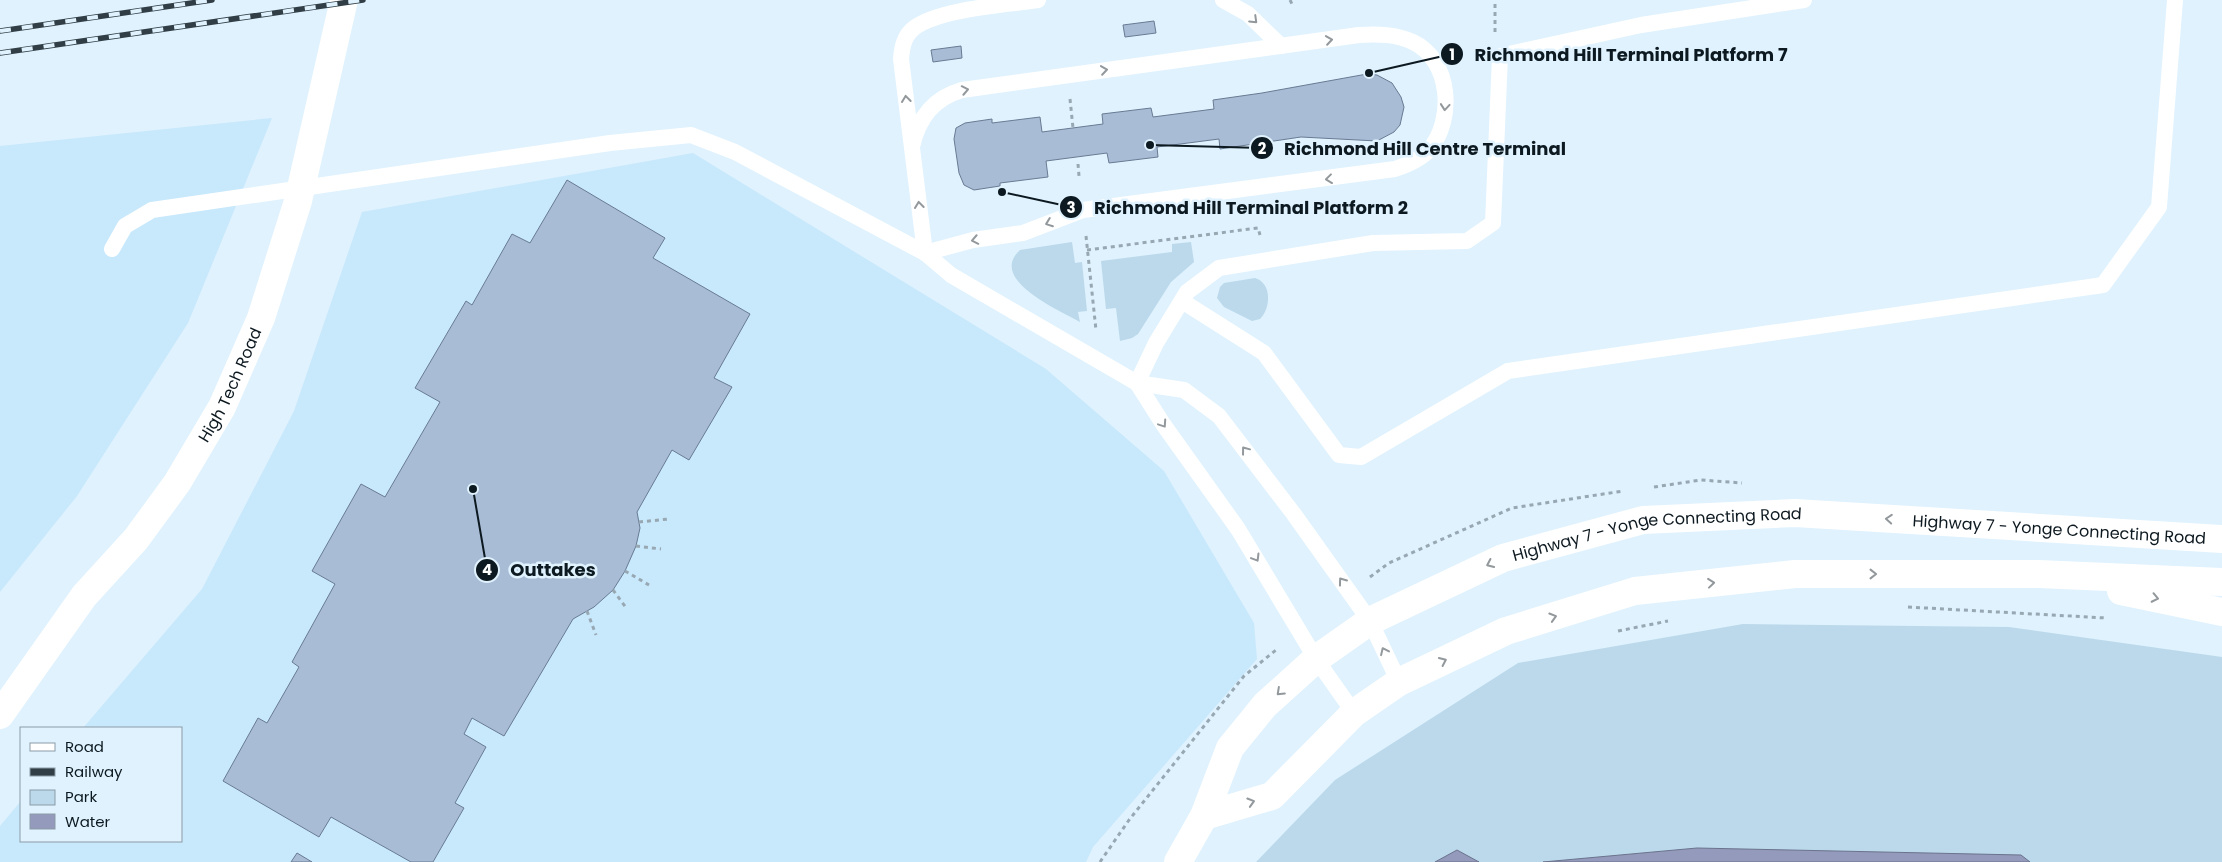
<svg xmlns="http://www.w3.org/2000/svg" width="2222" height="862" font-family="Poppins,sans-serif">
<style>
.built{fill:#c8e8fc}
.green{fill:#bbd9eb}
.water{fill:#939abb;stroke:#6b738c}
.building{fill:#a8bcd6;stroke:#687b93}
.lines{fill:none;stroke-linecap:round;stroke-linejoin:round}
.path{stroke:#98a8b3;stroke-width:3;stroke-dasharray:4 4;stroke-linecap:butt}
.lane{stroke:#fff;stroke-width:16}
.secondary{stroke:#fff;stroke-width:28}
.primary{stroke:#fff;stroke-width:28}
.rail-casing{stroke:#313e46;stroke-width:5.5}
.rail{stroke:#dff2fe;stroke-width:4;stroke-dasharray:11;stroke-linecap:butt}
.oneway{stroke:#92989b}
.labels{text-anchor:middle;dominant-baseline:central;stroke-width:5;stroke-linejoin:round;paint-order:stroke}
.street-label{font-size:16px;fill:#0d1920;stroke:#dff2fe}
.leader{fill:none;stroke:#0d1920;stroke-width:2}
.callout-dot{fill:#0d1920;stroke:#dff2fe;stroke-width:2}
.mark-label{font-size:15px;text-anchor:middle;font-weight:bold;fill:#fff}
.callout-label{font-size:18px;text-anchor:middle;font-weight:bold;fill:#0d1920;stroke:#dff2fe;stroke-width:5;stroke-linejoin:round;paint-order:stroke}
</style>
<rect width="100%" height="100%" fill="#dff2fe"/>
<g class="built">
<polygon points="272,118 188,323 77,496 0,592 0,146"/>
<polygon points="693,153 1046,369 1164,471 1254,623 1257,659 1093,847 1086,862 0,862 0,826 21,801 21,841 181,841 181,728 83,728 202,589 294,411 362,212"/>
</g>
<g class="green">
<path d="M1072 242 1075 263 1082 262 1087 311 1078 312 1080 322C1061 311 987 280 1020 250Z"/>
<polygon points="1191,242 1194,262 1171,282 1138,334 1132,338 1120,341 1116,308 1106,309 1101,261 1172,252 1172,244"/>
<path d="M1255 278C1272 283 1271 308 1260 319L1252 321 1224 307 1217 298 1220 287 1224 283Z"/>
<polygon points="1743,624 2009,627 2222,657 2222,862 1256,862 1335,780 1518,663"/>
</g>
<g class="water">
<polygon points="1697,848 2021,855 2030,862 1543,862"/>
<polygon points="1457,850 1479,862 1435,862"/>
</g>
<g class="building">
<polygon points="1154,21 1156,33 1125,37 1123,25"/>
<polygon points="961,46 962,58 933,62 931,50"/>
<polygon points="1367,74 1377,75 1392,83 1401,97 1404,107 1400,125 1394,132 1377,141 1301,137 1220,149 1219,139 1157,147 1158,157 1109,163 1107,153 1046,161 1048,177 1000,183 1000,186 974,190 964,185 959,173 954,139 956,128 965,123 992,119 992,123 1040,117 1042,132 1103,124 1102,114 1151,108 1153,117 1214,109 1213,100 1262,93"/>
<polygon points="567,180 665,238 653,258 750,314 714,378 732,387 689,460 672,450 637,512 640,528 636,546 625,571 613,590 594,607 573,619 504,736 472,718 464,734 486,747 455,803 464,808 433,862 411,862 331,817 319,837 223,781 258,718 267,723 299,667 292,662 335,584 312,571 361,484 385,497 440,402 415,388 466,301 472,305 512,234 530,243"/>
<polygon points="297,853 312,862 291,862"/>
</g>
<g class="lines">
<g class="path">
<polyline points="1290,0 1292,4"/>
<polyline points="1495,32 1495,0"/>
<polyline points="1070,99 1073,128"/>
<polyline points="1078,164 1079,176"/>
<polyline points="1086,236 1096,330"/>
<polyline points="1087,250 1258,228 1260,235"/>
<polyline points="1654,487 1701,480 1742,483"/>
<polyline points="639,522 669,519"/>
<polyline points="636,546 661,549"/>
<polyline points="625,571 649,585"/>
<polyline points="1370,577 1389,563 1512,508 1623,491"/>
<polyline points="613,590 627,609"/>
<polyline points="1908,607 2106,618"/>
<polyline points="587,611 596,635"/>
<polyline points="1618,631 1668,621"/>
<polyline points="1100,862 1129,820 1244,676 1276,650"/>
</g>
<g class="lane">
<polyline points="1223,0 1248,14 1281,46"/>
<path d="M912 147C918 118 934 98 962 90L1359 35C1378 34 1396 34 1413 42 1451 60 1455 120 1429 150 1420 160 1407 165 1395 169L1083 210 1023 233 973 240 925 253"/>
<polyline points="112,249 125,226 152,210 610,143 691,135 735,152 925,253 951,275 1137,383 1184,390 1219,416 1293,513 1370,621 1399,682"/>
<path d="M925 253 901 59C902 47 904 36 914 28 939 9 1006 5 1038 0"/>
<polyline points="1182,301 1264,353 1339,455 1361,457 1508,371 2103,285 2159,207 2175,0"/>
<polyline points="1137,383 1156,343 1187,292 1219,268 1373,243 1467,241 1493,223 1500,56 1641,25 1804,0"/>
<polyline points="1137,383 1163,424 1238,529 1316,659 1354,713"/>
</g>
<path class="secondary" id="s1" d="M0 715 84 596 136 539 177 483 222 407 261 318 298 201 344 0"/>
<g class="primary">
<polyline points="2121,591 2222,612"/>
<polyline points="1204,816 1272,796 1354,713 1399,682 1506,631 1635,591 1795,574 2039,574 2222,582"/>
<path id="s2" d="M1178 862 1204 816 1230 748 1265 705 1316 659 1370 621 1503 558 1643 520 1795 513 2222 539"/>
</g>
<g class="rail-casing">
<g id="rail">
<polyline points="0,31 212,0"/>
<polyline points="0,53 363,0"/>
</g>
</g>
<use href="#rail" class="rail"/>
</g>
<defs><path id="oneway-chevron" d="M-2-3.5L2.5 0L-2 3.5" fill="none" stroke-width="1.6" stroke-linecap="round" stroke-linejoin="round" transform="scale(1.25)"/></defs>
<g class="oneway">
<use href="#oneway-chevron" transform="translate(1254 20) rotate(44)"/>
<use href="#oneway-chevron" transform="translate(1329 40) rotate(-8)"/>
<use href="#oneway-chevron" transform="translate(1104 70) rotate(-8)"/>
<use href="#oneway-chevron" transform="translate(965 90) rotate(-11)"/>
<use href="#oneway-chevron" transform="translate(906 99) rotate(-97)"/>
<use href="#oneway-chevron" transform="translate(1445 107) rotate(95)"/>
<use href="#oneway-chevron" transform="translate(1329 179) rotate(173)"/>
<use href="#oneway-chevron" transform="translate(919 205) rotate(-97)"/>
<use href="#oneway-chevron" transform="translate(1049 223) rotate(159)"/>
<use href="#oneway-chevron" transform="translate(975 240) rotate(169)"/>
<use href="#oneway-chevron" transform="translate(1163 424) rotate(56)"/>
<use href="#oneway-chevron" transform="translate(1245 450) rotate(-127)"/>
<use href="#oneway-chevron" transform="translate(1889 519) rotate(-176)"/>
<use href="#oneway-chevron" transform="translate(1256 558) rotate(59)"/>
<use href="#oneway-chevron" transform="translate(1490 564) rotate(155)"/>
<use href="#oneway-chevron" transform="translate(1873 574)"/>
<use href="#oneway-chevron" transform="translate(1342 581) rotate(-126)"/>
<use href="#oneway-chevron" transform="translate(1711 583) rotate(-6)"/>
<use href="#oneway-chevron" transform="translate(2155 598) rotate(12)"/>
<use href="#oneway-chevron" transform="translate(1553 617) rotate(-17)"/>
<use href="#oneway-chevron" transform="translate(1384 651) rotate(-115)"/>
<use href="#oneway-chevron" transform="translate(1443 661) rotate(-25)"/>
<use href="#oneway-chevron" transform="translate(1280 692) rotate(137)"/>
<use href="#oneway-chevron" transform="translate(1251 802) rotate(-17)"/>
</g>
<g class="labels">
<g class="street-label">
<text stroke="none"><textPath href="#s1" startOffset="404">High Tech Road</textPath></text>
<text stroke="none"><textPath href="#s2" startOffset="1025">Highway 7 - Yonge Connecting Road</textPath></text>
<text stroke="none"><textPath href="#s2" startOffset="620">Highway 7 - Yonge Connecting Road</textPath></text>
</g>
</g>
<path class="leader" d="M1369 73L1452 54M1150 145L1262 148M1002 192L1071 207M473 489L487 570"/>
<g class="callout-dot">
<circle cx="1369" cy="73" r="5"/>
<circle cx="1150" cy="145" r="5"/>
<circle cx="1002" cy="192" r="5"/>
<circle cx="473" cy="489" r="5"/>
<circle cx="1452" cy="54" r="12"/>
<circle cx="1262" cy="148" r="12"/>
<circle cx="1071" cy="207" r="12"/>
<circle cx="487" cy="570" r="12"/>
</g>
<g class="mark-label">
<text x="1452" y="60">1</text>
<text x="1262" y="154">2</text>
<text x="1071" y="213">3</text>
<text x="487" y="575">4</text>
</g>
<g class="callout-label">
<text x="1631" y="61">Richmond Hill Terminal Platform 7</text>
<text x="1425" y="155">Richmond Hill Centre Terminal</text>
<text x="1251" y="214">Richmond Hill Terminal Platform 2</text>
<text x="553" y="576">Outtakes</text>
</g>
<rect x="20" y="727" width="162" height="115" fill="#dff2fe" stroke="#8b9ba5"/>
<rect x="30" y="743" width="25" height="8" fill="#ffffff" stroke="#8b9ba5"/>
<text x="65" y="752" font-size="15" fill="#0d1920">Road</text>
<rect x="30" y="768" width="25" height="8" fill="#313e46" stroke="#8b9ba5"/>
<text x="65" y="777" font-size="15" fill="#0d1920">Railway</text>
<rect x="30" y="790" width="25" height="15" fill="#bbd9eb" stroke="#8b9ba5"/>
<text x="65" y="802" font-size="15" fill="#0d1920">Park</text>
<rect x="30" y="814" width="25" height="15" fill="#939abb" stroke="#8b9ba5"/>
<text x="65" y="827" font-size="15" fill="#0d1920">Water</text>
</svg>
